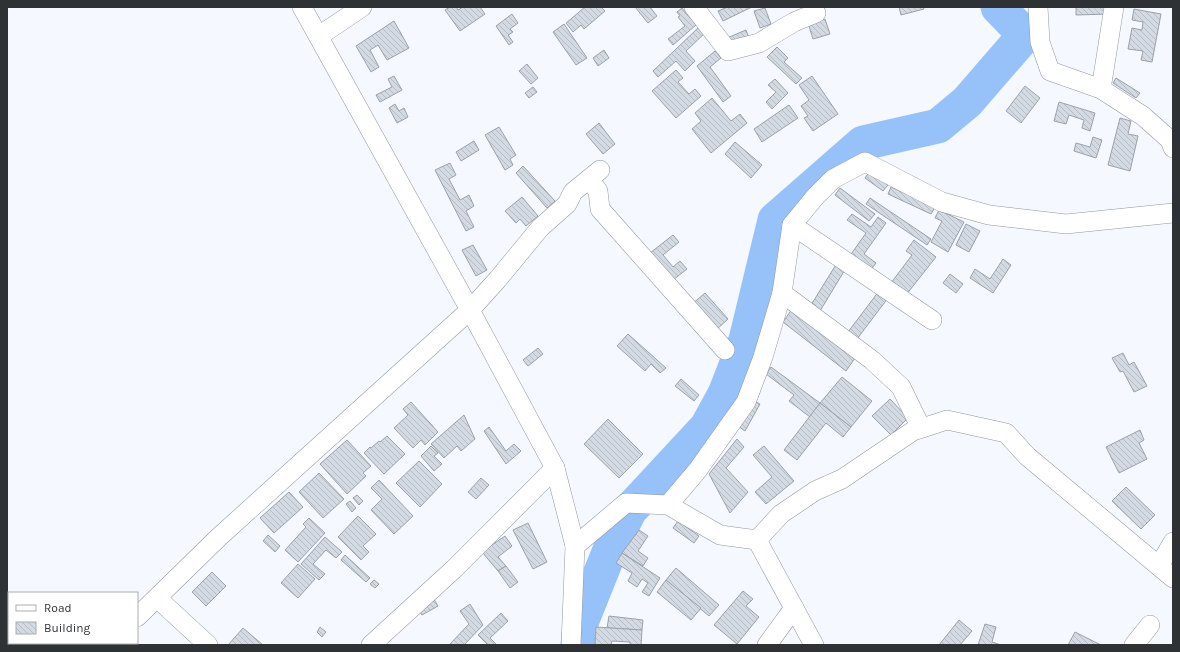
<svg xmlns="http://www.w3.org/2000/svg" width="1180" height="652" font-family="Karla,sans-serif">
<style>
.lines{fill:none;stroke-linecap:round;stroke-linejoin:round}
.river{stroke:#97c1f9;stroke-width:35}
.building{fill:url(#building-back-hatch);stroke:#9ba1aa}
.minor-casing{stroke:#9197a0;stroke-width:20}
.minor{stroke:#fff;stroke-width:19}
</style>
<defs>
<pattern id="building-back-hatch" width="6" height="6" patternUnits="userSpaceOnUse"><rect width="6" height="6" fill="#d3dae4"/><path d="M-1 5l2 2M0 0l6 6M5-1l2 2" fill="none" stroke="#b5bcc4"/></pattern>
</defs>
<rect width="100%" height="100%" fill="#f5f9ff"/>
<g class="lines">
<polyline class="river" points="578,645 580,625 612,545 630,510 707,427 725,394 746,340 775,220 863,143 938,126 967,102 1025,35 998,7"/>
</g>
<g class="building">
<polygon points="450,7 456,7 458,10 463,7 480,7 485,14 460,31 445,10"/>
<polygon points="585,7 601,7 605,11 584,29 581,25 573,32 566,23"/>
<polygon points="635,7 650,7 657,16 648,23"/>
<polygon points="728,7 752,7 723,21 718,11"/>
<polygon points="899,7 923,7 924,9 901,15"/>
<polygon points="1076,7 1109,7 1109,14 1076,15"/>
<polygon points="682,8 696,25 673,45 668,39 685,26 678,17 680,16 677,12"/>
<polygon points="765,8 771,24 760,28 754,11"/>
<polygon points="1134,9 1161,14 1152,62 1141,60 1143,51 1128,49 1132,28 1142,30 1143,22 1132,20"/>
<polygon points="512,14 518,23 510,29 513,32 508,35 513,42 509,45 496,26"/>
<polygon points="825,19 830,34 813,39 808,23"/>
<polygon points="394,21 409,48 387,60 378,45 370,50 379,67 371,72 356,46"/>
<polygon points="564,24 587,58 576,65 553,32"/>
<polygon points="699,27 705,33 686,51 695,61 685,71 676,61 658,77 653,71"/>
<polygon points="746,30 749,38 731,46 727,38"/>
<polygon points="777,47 788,58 784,62 802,78 796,84 767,57"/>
<polygon points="604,50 609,58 598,66 593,58"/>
<polygon points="715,51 721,58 710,67 731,96 723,102 697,66"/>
<polygon points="527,64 538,78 531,84 519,71"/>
<polygon points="676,70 683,78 678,82 689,94 695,89 701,96 676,118 652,91"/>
<polygon points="394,76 402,90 380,102 376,95 392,87 388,79"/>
<polygon points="812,76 838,114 813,131 804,118 808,116 801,106 809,100 799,85"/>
<polygon points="1116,78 1140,93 1136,98 1113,83"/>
<polygon points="775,79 788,93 772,109 766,102 776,92 768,85"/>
<polygon points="1025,86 1040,98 1021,123 1006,111"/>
<polygon points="533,87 537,92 529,98 525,93"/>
<polygon points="712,98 731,121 740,114 747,123 711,153 692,129 701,121 695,113"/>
<polygon points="1059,102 1095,113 1090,131 1082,128 1084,120 1069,115 1066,124 1054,121"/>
<polygon points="395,104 399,111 404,108 408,117 397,123 389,108"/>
<polygon points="789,105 798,118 762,142 754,129"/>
<polygon points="1120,118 1131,121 1128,134 1138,136 1130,171 1108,165"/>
<polygon points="599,123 615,144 603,154 586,134"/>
<polygon points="499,127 516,155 510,159 513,165 505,170 485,135"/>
<polygon points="1093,137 1102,140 1096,158 1074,151 1076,143 1090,147"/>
<polygon points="474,141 479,150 461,161 456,152"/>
<polygon points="735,142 762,165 751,178 725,154"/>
<polygon points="450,163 456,175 449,179 460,200 469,195 474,206 466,211 474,227 466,231 435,170"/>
<polygon points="523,166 555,201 547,208 516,173"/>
<polygon points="870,171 888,185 883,191 865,178"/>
<polygon points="891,187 935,207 931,214 888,194"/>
<polygon points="840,188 875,214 869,221 835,195"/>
<polygon points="522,197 538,216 526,226 520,219 516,223 505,211"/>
<polygon points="870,198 931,239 927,245 866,204"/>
<polygon points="939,210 964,222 948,252 931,242 942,221 935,218"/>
<polygon points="852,214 871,227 878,217 886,223 864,254 876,263 870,271 849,257 866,233 847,220"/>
<polygon points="966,224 980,231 969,252 956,245"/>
<polygon points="673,235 679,242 663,255 673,267 680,261 687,269 673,280 650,253"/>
<polygon points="914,240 936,257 906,295 891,283 912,255 906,251"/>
<polygon points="473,245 487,270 476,276 462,250"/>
<polygon points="1003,259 1011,265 993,293 970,278 975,269 990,279"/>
<polygon points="837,263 846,268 820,311 811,305"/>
<polygon points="950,274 963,284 956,293 943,283"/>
<polygon points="879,291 888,298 857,339 848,332"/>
<polygon points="705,293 728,319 715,331 691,305"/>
<polygon points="792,309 855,358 846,371 783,322"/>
<polygon points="628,334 666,368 660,373 651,364 645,371 617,346"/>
<polygon points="538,348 543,354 528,366 523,360"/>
<polygon points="1123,353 1129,365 1134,362 1147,386 1134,392 1123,371 1120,372 1112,358"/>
<polygon points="771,367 820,403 810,417 789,401 794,395 766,374"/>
<polygon points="842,377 872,401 851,427 820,403"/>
<polygon points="681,379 699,395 694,401 675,386"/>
<polygon points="890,399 908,418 891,435 872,416"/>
<polygon points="752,400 760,404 745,431 738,426"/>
<polygon points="411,402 438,432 425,445 421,440 413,448 394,428 408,415 403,409"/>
<polygon points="820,403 851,427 843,437 826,423 797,460 784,450"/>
<polygon points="464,415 475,439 461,451 457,446 444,458 431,444"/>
<polygon points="608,419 643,454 619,478 584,444"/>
<polygon points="489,427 506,451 514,444 521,451 506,464 484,431"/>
<polygon points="1140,430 1144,440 1139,443 1147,459 1119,473 1106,447"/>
<polygon points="387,436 405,454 384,474 364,453 370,447 371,448 379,441 380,442"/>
<polygon points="737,439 744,447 726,468 748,492 730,513 709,474"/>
<polygon points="347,440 371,466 363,473 366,476 347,494 320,464"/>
<polygon points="431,446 438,453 434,456 442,464 434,471 421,456"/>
<polygon points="764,446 794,481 766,504 755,492 772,477 753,455"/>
<polygon points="419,461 442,484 420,507 396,483"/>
<polygon points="319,473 344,499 323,518 299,492"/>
<polygon points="481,478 489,485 476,499 468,492"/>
<polygon points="379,480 413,516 394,534 371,510 382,499 371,488"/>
<polygon points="1126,487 1155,515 1141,529 1112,501"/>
<polygon points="289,492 303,507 274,533 260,518"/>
<polygon points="357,495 363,501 359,505 353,498"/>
<polygon points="350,501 356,508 352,512 346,504"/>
<polygon points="358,516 376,534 363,546 369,552 361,560 338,537"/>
<polygon points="309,518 325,533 298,562 285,550 306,527 303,524"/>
<polygon points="678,521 699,536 694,543 673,528"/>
<polygon points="528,523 547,562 533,569 513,530"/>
<polygon points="639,530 648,536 638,551 648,558 643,566 622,553"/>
<polygon points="268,535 280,546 275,552 263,541"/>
<polygon points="505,536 512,546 498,557 506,566 498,571 482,552"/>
<polygon points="325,537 342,552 336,558 326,550 313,564 325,574 319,580 301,564"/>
<polygon points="622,553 660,578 649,596 642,592 648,583 642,579 637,587 628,581 632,573 616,563"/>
<polygon points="345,555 370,578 366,582 341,560"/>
<polygon points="298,564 315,579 298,598 281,583"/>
<polygon points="506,566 518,582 510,588 498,571"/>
<polygon points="676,568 719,605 709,616 666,580"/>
<polygon points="212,572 226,586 206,606 192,592"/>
<polygon points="374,580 379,584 375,588 370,584"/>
<polygon points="666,580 701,608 691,620 657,592"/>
<polygon points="743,591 753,599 746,606 759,617 737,644 714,625"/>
<polygon points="432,596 438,606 422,615 416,606"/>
<polygon points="470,604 483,625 464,645 449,645 469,624 460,611"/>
<polygon points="501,613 508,621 490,638 497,645 488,645 478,635"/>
<polygon points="609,616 643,620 642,630 607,628"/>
<polygon points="959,620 972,631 960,645 939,645"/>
<polygon points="985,624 996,627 992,642 1001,645 978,645"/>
<polygon points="320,627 326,632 322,637 317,632"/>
<polygon points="596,627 642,630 641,645 630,645 630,642 612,641 611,645 595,645"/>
<polygon points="243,628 263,645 228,645"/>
<polygon points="1075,632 1101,645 1068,645"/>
</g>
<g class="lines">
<g class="minor-casing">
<g id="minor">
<polyline points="302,7 470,310 555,468 575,546 571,645"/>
<polyline points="694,7 728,51 759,43 794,22 816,13"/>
<polyline points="1038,7 1040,42 1050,71 1101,89 1143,116 1170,140 1173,148"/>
<polyline points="319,36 362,7"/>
<polyline points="1101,89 1114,7"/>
<polyline points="589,179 598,191 600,209 725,350"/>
<polyline points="792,225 932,320"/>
<polyline points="782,293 872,360 901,387 921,428"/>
<polyline points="668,505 697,471 746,402 763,357 782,293 792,225 815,197 833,179 865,162 942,202 989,215 1066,224 1173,213"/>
<polyline points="757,540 814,645"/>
<polyline points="575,546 626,503 668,505 720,535 757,540 781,514 815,491 842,479 913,431 947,420 1006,433 1027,456 1173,578"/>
<polyline points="1159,566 1173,542"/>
<polyline points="157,598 208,645"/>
<polyline points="137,617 219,537 470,310 498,279 540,228 567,204 573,192 600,170"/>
<polyline points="108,645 110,643"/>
<polyline points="371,645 454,569 555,468"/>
<polyline points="767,645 794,608"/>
<polyline points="1134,645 1150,625"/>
</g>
</g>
<use href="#minor" class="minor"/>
</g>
<rect width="1180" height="652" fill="none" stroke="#2f3235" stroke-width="16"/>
<rect x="8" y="592" width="130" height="52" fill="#ffffff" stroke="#acadae"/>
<rect x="16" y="605" width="20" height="6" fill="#ffffff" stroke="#acadae"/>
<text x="44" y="612" font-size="12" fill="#2f3235">Road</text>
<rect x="16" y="622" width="20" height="12" fill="url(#building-back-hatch)" stroke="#acadae"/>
<text x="44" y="632" font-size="12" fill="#2f3235">Building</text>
</svg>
